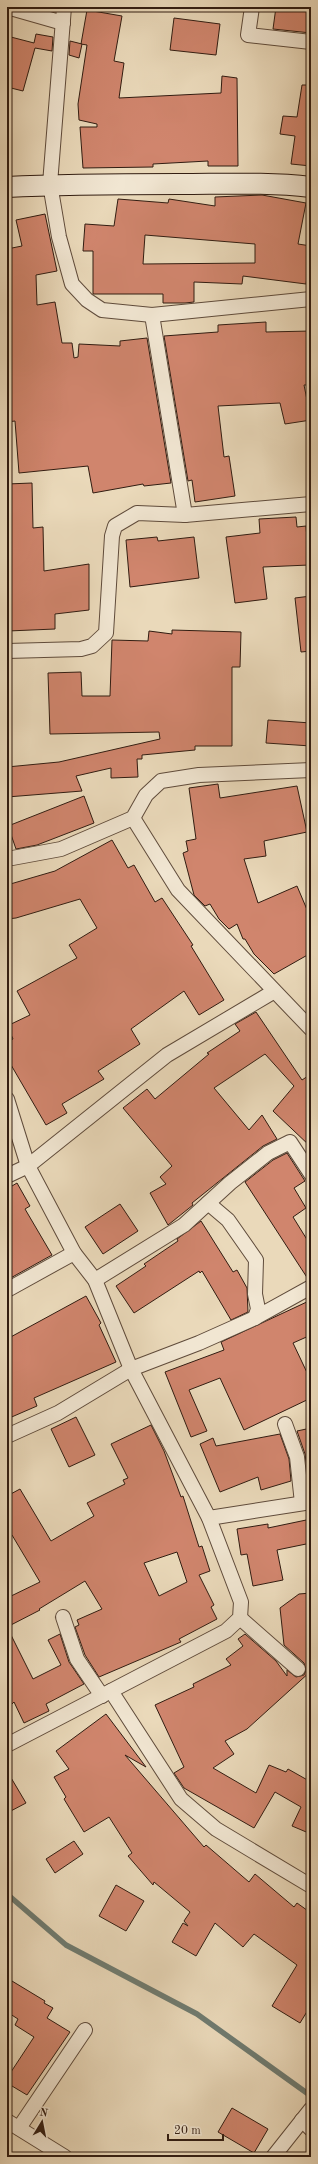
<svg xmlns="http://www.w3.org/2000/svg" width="318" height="2164" font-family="'Old Standard TT',serif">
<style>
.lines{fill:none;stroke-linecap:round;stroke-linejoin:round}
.stream{stroke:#6f7b70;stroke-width:5.5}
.building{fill:#d0856d;stroke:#311c11;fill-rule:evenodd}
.street-casing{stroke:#5f4b3b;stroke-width:16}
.secondary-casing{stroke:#311c11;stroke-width:22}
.street{stroke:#f1e6d2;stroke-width:14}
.secondary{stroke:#f1e6d2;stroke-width:20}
</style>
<rect width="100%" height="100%" fill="#ead9ba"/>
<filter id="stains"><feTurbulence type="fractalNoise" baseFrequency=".005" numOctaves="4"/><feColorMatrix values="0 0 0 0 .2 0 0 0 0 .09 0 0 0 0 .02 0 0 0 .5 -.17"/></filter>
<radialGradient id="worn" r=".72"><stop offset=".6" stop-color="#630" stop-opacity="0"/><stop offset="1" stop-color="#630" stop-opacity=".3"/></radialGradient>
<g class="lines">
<polyline class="stream" points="7,1894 66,1945 197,2014 311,2096"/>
</g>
<g class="building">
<polygon points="276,7 311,7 311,33 273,29"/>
<polygon points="87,10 122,16 114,61 124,63 119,98 221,93 222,76 237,78 238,166 208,166 208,161 153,164 153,167 83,168 80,127 97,127 97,124 79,120 78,104 87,45 81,44"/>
<polygon points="174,18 220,24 216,55 170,50"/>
<polygon points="36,34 53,37 52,51 35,48 23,91 7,87 7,36 34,43"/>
<polygon points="70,41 82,44 79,58 69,55"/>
<polygon points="302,85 311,85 311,166 291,164 295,136 280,134 283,116 297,117"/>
<path d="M262 195 306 203 298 244 311 246 306 284 243 276 242 284 194 282V302L185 303H163V294H93V251H83L85 224 114 226 118 199 168 203 169 199 215 206V197ZM145 235 255 244V263L143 264Z"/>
<polygon points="45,214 57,271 36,275 37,305 55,302 62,343 72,343 74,358 78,357 79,344 120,346 120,341 147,338 171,483 144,486 143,484 93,493 88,466 19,473 15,421 7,422 7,249 22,246 16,220"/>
<polygon points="266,322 266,332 311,331 311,385 304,385 311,420 285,424 280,403 218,406 224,457 229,456 235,496 195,502 192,480 188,481 164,336 218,332 218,325"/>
<polygon points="32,483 33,528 43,527 44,571 89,564 89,610 55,614 55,629 8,631 7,484"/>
<polygon points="296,517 297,527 306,526 309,565 263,567 267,599 235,603 226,537 260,533 259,519"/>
<polygon points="157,537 158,541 194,537 199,578 130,587 126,540"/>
<polygon points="311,596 311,651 301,652 295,598"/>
<polygon points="172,630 241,632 240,667 232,667 232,746 195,746 195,750 142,755 142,759 137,759 138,777 111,778 111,768 76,776 82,791 7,797 7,767 59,762 160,739 159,732 50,734 48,673 81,672 82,696 110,696 112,640 148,641 149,631 172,634"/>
<polygon points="268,720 311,723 311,746 266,743"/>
<polygon points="218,784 220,798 297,786 307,832 264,841 266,856 244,859 258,903 297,886 311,919 311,953 274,974 254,954 245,939 243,939 237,924 229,929 219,919 210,904 205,906 194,895 183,853 188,851 186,841 196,839 189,788"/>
<polygon points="84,796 94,823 37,845 16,849 8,826"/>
<polygon points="112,840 128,868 134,865 155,902 162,898 193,945 191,946 224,1000 199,1015 184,991 131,1029 140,1044 98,1071 104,1079 62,1104 67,1113 46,1125 7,1058 7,1042 13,1039 7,1026 30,1015 17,991 77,958 69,945 97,928 80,899 16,918 7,919 7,885 55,871"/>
<polygon points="256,1012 302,1080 311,1074 311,1147 273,1111 294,1086 265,1054 214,1088 249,1130 262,1115 277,1139 263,1146 192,1203 193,1205 168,1225 150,1193 166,1184 160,1177 172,1166 123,1108 147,1089 155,1099 209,1054 207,1053 240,1031 235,1024"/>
<polygon points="287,1153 305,1181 294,1188 306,1208 293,1217 311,1246 311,1279 308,1279 245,1182 273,1160"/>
<polygon points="17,1183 30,1206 25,1209 52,1255 7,1280 7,1189"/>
<polygon points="120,1204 138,1231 103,1254 85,1227"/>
<polygon points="201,1221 233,1272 237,1270 247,1288 248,1312 231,1320 202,1271 200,1273 199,1271 134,1313 116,1286 146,1266 144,1264 178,1241 177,1239"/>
<polygon points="86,1296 101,1323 99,1325 116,1362 34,1398 37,1406 7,1419 7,1339"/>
<polygon points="311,1300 311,1335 293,1343 311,1381 311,1398 244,1430 220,1378 189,1390 207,1431 191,1437 165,1372 224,1350 221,1342"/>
<polygon points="76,1417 95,1455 69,1467 51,1429"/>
<path d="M151 1425 164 1451 181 1497 183 1496 199 1547 202 1546 210 1571 199 1575 214 1605 211 1607 217 1619 179 1639 181 1642 99 1677 85 1655 75 1627 79 1625 77 1620 102 1609 85 1581 39 1609 40 1610 7 1627 33 1679 61 1665 48 1640 60 1634 69 1662 84 1684 46 1704 49 1711 24 1723 14 1702 12 1704 7 1694V1598L40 1582 12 1535 7 1538V1496L20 1489 51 1541 94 1516 87 1503 125 1484 123 1480 128 1478 111 1444ZM177 1552 187 1582 159 1596 144 1563Z"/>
<polygon points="311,1428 311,1476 308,1477 305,1454 297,1431"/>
<polygon points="280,1434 289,1459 291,1481 261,1490 258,1477 220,1492 200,1444 213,1438 216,1446"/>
<polygon points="311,1519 311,1543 277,1550 283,1580 253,1586 247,1554 241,1555 237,1529 268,1524 268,1528"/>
<polygon points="311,1593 311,1671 247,1729 225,1741 234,1754 213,1768 256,1793 269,1765 286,1772 288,1769 311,1782 311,1834 292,1826 301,1807 275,1792 254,1828 184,1788 174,1773 184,1767 155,1705 194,1687 193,1684 231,1665 226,1659 243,1646 238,1639 245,1634 276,1661 287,1676 287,1670 296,1677 304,1675 306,1670 304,1663 284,1645 280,1608 299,1594"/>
<polygon points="106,1714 146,1767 125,1755 204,1847 206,1845 249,1882 255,1874 294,1907 297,1903 311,1913 311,2005 300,2023 272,2006 297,1965 254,1934 243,1947 215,1923 196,1956 172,1942 183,1923 188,1926 184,1921 190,1912 154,1882 153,1885 128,1856 132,1853 109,1817 84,1832 64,1799 66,1797 54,1777 69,1769 56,1751"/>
<polygon points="7,1771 26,1803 7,1813"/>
<polygon points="74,1841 83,1854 55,1873 46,1859"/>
<polygon points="116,1885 144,1901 126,1931 99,1916"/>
<polygon points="7,1978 45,2001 44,2003 53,2008 47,2018 70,2032 27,2095 7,2083 7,2078 34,2037 15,2025 18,2019 7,2012"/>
<polygon points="232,2108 268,2129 254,2153 218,2132"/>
</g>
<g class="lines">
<g class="street-casing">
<g id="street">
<polyline points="7,7 63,23"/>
<polyline points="64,7 50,184 59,237 72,284 87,300 102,310 152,315 311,299"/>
<polyline points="252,7 248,35 311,42"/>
<polyline points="152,315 185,515"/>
<polyline points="7,651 81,649 92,646 106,633 112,536 115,526 137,513 185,515 311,504"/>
<polyline points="133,818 178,890 311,1029"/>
<polyline points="7,859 61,849 133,818 146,795 161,781 199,775 311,770"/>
<polyline points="7,1099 28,1166 74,1253 95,1280 131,1369 209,1518 241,1602 240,1618 226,1631 7,1745"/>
<polyline points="7,1176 28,1166 167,1055 273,992"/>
<polyline points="208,1203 228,1220 256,1260 255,1294 258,1309 255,1318"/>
<polyline points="95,1280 184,1225 230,1183 268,1153 290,1142 311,1174"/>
<polyline points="7,1290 74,1253"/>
<polyline points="285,1424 297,1457 302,1503"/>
<polyline points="7,1436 58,1413 131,1369 199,1343 255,1318 311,1287"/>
<polyline points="209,1518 311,1502"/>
<polyline points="63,1617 77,1659 102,1696"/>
<polyline points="240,1618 298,1669"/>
<polyline points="111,1691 181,1799 216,1829 311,1886"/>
<polyline points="302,2120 311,2129"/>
<polyline points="7,2121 65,2157"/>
<polyline points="19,2128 85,2030"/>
<polyline points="273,2157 311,2109"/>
</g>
</g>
<g class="secondary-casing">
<path id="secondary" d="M7 187C65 184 123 184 180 184 224 184 268 182 311 187"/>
</g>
<use href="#street" class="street"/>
<use href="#secondary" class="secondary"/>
</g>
<rect width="318" height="2164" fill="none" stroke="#ead9ba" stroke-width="24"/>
<rect x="8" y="8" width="302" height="2148" fill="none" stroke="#311c11" stroke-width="2"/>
<rect x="12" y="12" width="294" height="2140" fill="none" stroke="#311c11"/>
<g transform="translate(42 2122) rotate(10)" stroke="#f1e6d2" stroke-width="3" paint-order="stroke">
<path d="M0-3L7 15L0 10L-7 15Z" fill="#311c11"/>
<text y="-6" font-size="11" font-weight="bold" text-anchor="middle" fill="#311c11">N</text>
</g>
<path d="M168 2134v6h55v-6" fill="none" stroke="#311c11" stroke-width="2"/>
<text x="174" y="2134" font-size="12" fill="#311c11" stroke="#f1e6d2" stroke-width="3" paint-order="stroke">20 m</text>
<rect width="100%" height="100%" filter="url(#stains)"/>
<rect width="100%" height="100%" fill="url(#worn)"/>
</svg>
